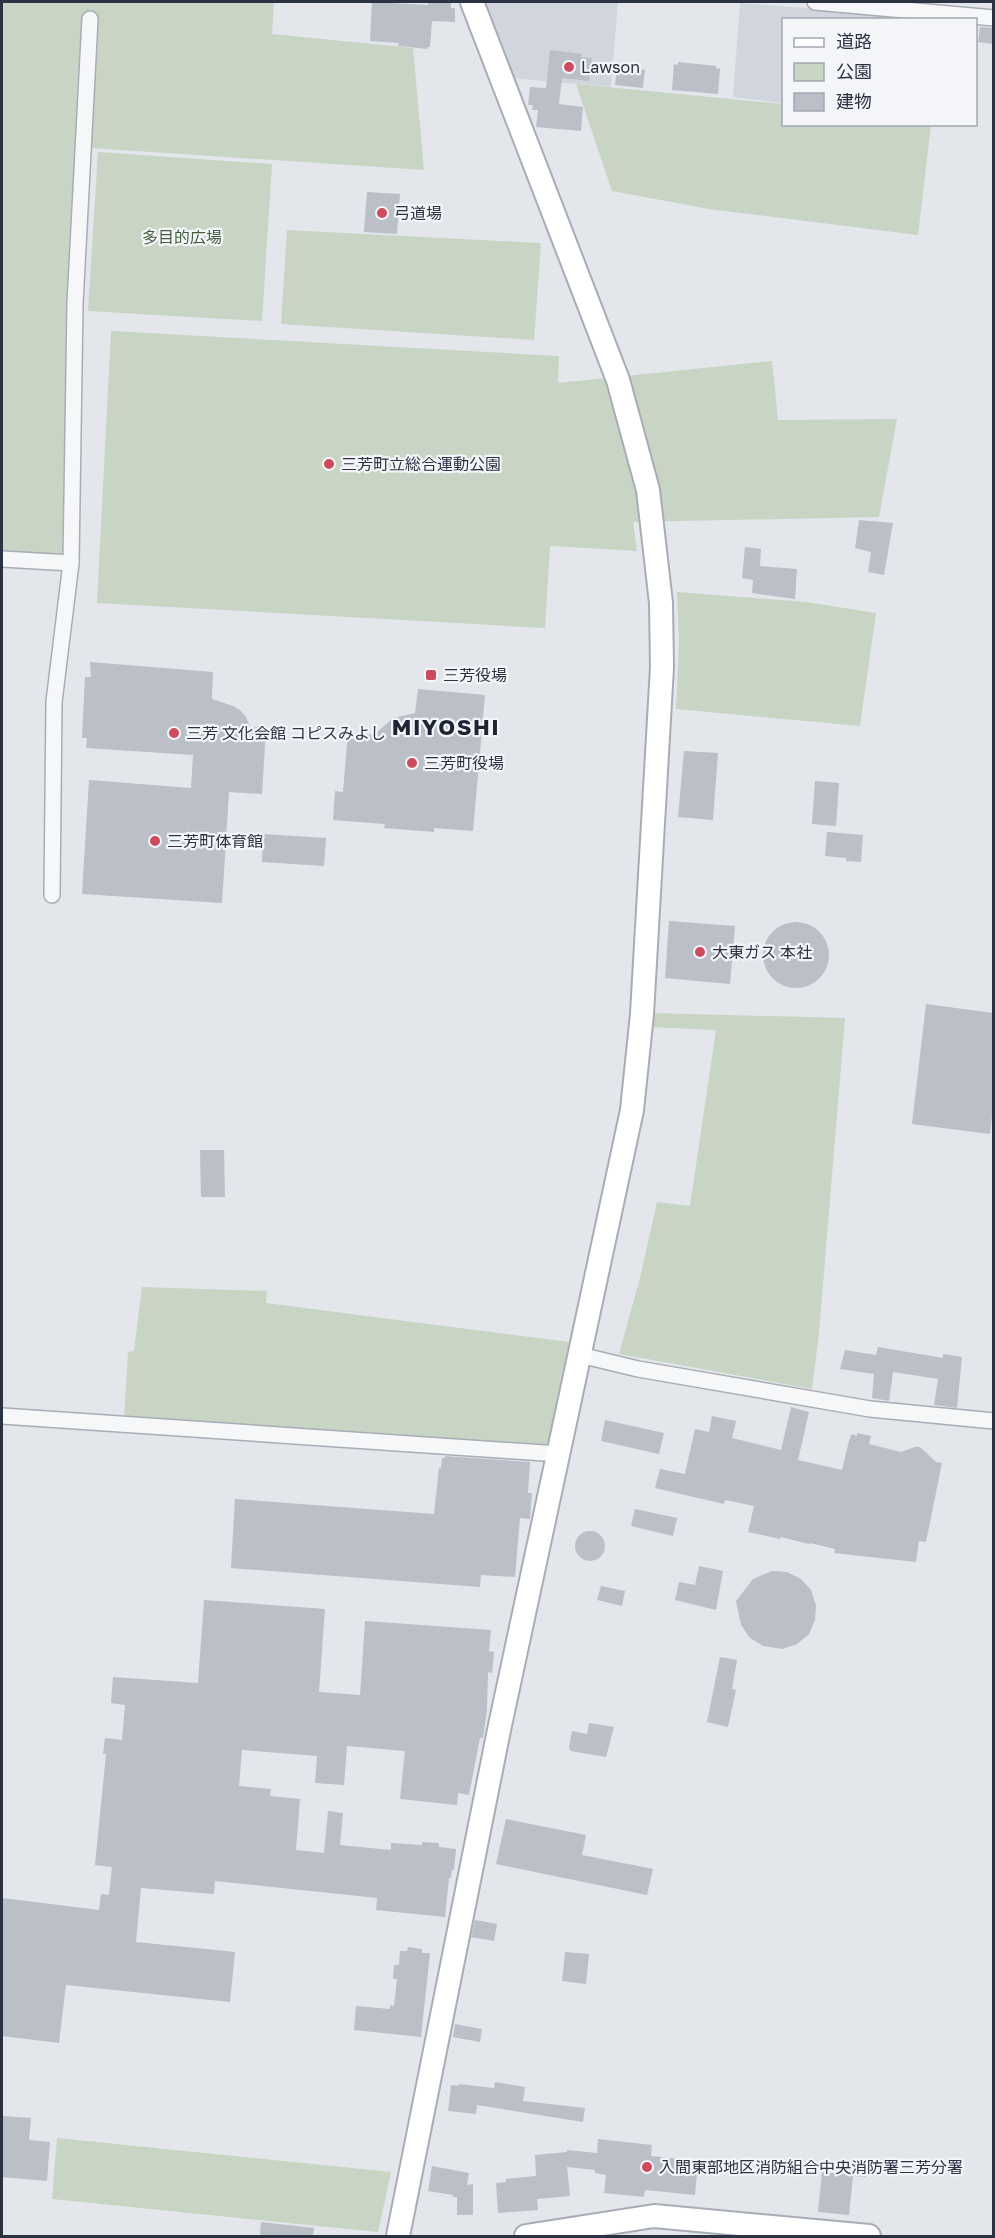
<svg xmlns="http://www.w3.org/2000/svg" width="995" height="2238" font-family="'Golos Text','Noto Sans JP',sans-serif">
<style>
.built{fill:#d1d5dd}
.green{fill:#c8d5c4}
.building{fill:#babfc8}
.lines{fill:none;stroke-linecap:round;stroke-linejoin:round}
.street-casing{stroke:#a8adb5;stroke-width:18}
.secondary-casing{stroke:#a8adb5;stroke-width:26}
.street{stroke:#f6f7f9;stroke-width:15}
.secondary{stroke:#fff;stroke-width:22}
.poi-dot{fill:#cc4c5e;stroke:#f3f5f8;stroke-width:2}
.labels{text-anchor:middle;dominant-baseline:central;stroke-width:4.5;stroke-linejoin:round;paint-order:stroke}
.poi-label{font-size:16px;fill:#2b3343;stroke:#f3f5f8;text-anchor:start}
.park-label{font-size:16px;fill:#3f5e39;stroke:#f3f5f8}
.district-label{font-size:22px;font-weight:bold;letter-spacing:1.5px;fill:#1d2534;stroke:#f3f5f8}
</style>
<rect width="100%" height="100%" fill="#e3e6eb"/>
<g class="built">
<polygon points="483,2 618,2 611,87 511,78"/>
<polygon points="740,3 938,18 784,20 783,103 733,97"/>
</g>
<g class="green">
<polygon points="2,2 274,2 272,34 413,48 424,170 76,147 64,558 2,554"/>
<polygon points="576,84 783,104 784,124 931,125 918,235 709,209 612,191"/>
<polygon points="98,152 272,164 262,321 88,311"/>
<polygon points="287,230 541,243 534,340 281,324"/>
<polygon points="111,331 559,356 558,383 772,361 778,420 897,419 879,517 633,522 637,551 550,546 545,628 97,603"/>
<polygon points="677,592 806,602 876,613 860,726 676,709 679,641"/>
<polygon points="651,1013 845,1018 819,1333 812,1389 619,1354 640,1278 657,1202 690,1206 716,1030 650,1027"/>
<polygon points="142,1287 267,1291 266,1303 569,1342 547,1447 124,1418 128,1352 134,1351"/>
<polygon points="57,2138 391,2172 378,2232 52,2199"/>
</g>
<g class="building">
<polygon points="372,2 428,5 428,2 451,2 451,8 455,8 455,22 432,21 430,47 428,47 427,49 398,46 399,43 370,41"/>
<polygon points="980,27 993,28 993,44 978,42"/>
<polygon points="550,50 582,54 581,57 592,58 589,81 562,78 559,104 583,107 581,131 536,127 538,110 532,110 533,105 528,105 530,87 546,88"/>
<polygon points="678,62 716,66 716,68 720,69 718,94 672,90 674,64 678,65"/>
<polygon points="617,67 645,70 643,88 615,85"/>
<polygon points="367,192 400,194 397,234 364,232"/>
<polygon points="859,520 893,523 884,575 868,572 871,552 855,548"/>
<polygon points="745,547 761,549 760,566 797,569 795,599 752,593 753,580 742,578"/>
<polygon points="90,662 213,672 212,699 233,706 240,710 246,717 250,727 266,728 262,794 229,792 222,903 82,894 89,780 191,788 193,755 86,748 87,738 82,738 85,677 91,677"/>
<polygon points="418,689 485,695 473,831 434,828 434,832 384,828 385,824 333,820 335,791 343,792 348,733 374,735 393,718 415,713"/>
<polygon points="684,751 718,753 713,820 678,817"/>
<polygon points="815,781 839,783 836,826 812,824"/>
<polygon points="827,832 863,835 861,862 846,861 846,858 825,856"/>
<polygon points="263,834 326,838 324,866 262,862"/>
<polygon points="669,921 735,926 730,984 665,978"/>
<circle cx="796" cy="955" r="33"/>
<polygon points="926,1004 993,1013 993,1107 990,1134 912,1124"/>
<polygon points="200,1150 224,1150 225,1197 201,1197"/>
<polygon points="878,1347 943,1358 943,1354 962,1357 957,1408 934,1405 938,1379 893,1372 889,1401 872,1398 874,1374 840,1369 845,1350 876,1355"/>
<polygon points="791,1407 809,1412 798,1460 842,1470 849,1441 852,1434 857,1436 857,1433 871,1436 869,1444 901,1452 915,1447 920,1447 936,1462 942,1463 926,1542 919,1541 916,1562 834,1553 835,1549 810,1543 809,1544 781,1537 780,1539 748,1532 754,1506 725,1500 724,1504 655,1488 660,1469 685,1474 695,1429 709,1432 712,1416 736,1421 732,1438 781,1450"/>
<polygon points="605,1420 664,1433 659,1454 601,1441"/>
<polygon points="445,1456 530,1462 528,1493 532,1493 530,1519 520,1518 515,1577 481,1575 480,1587 231,1568 235,1499 434,1514 439,1468 441,1468 442,1458 445,1458"/>
<polygon points="635,1509 677,1518 673,1536 631,1526"/>
<circle cx="590" cy="1546" r="15"/>
<polygon points="699,1566 723,1571 716,1610 675,1600 679,1582 695,1585"/>
<polygon points="772,1571 787,1572 801,1579 811,1590 816,1605 815,1620 809,1634 797,1644 783,1649 763,1646 750,1638 741,1625 736,1601 753,1579"/>
<polygon points="601,1586 625,1591 622,1606 597,1600"/>
<polygon points="204,1600 325,1609 319,1692 360,1695 365,1621 491,1630 489,1651 494,1652 492,1673 488,1672 487,1710 483,1738 480,1738 469,1795 458,1793 457,1805 400,1799 405,1751 347,1746 344,1785 315,1783 317,1756 242,1750 239,1786 271,1789 270,1796 300,1799 296,1850 324,1853 328,1811 343,1813 340,1845 391,1850 391,1843 422,1845 422,1842 439,1843 439,1847 456,1849 454,1870 452,1870 451,1878 449,1878 445,1917 376,1910 377,1898 215,1881 214,1894 141,1888 136,1942 235,1952 230,2002 66,1985 59,2043 2,2036 2,1898 99,1910 101,1894 109,1895 112,1867 95,1865 106,1754 103,1754 105,1738 122,1740 125,1705 111,1703 113,1677 198,1683"/>
<polygon points="720,1657 737,1660 732,1689 736,1690 728,1727 707,1722"/>
<polygon points="589,1723 614,1727 606,1757 571,1751 569,1748 572,1731 587,1734"/>
<polygon points="506,1819 586,1835 582,1855 653,1869 647,1895 496,1864"/>
<polygon points="475,1920 497,1924 494,1941 471,1937"/>
<polygon points="408,1947 422,1949 422,1953 430,1953 421,2037 354,2030 356,2006 390,2009 390,2005 394,2006 397,1979 393,1979 394,1965 399,1965 400,1951 407,1951"/>
<polygon points="565,1952 589,1954 586,1984 562,1981"/>
<polygon points="455,2024 482,2029 480,2042 453,2037"/>
<polygon points="495,2082 525,2087 523,2101 585,2108 583,2122 477,2105 476,2114 448,2111 451,2085 459,2086 459,2084 494,2088"/>
<polygon points="2,2116 31,2118 29,2140 50,2142 47,2181 2,2177"/>
<polygon points="598,2139 652,2145 651,2156 698,2161 695,2195 645,2190 644,2197 604,2193 606,2175 595,2173 595,2170 567,2167 570,2196 537,2199 538,2210 498,2213 496,2183 506,2182 506,2179 536,2176 535,2155 567,2152 567,2150 597,2153"/>
<polygon points="847,2160 868,2163 866,2177 853,2176 849,2215 818,2212 822,2172 846,2174"/>
<polygon points="432,2166 469,2173 467,2185 473,2184 473,2215 457,2215 457,2197 453,2197 453,2195 428,2191"/>
<polygon points="261,2222 314,2228 313,2236 263,2236 260,2234"/>
</g>
<g class="lines">
<g class="street-casing">
<g id="street">
<polyline points="815,2 994,18"/>
<polyline points="2,559 71,563"/>
<polyline points="52,895 54,702 71,563 75,304 90,19"/>
<polyline points="580,1355 638,1369 870,1409 994,1421"/>
<polyline points="2,1416 559,1454"/>
</g>
</g>
<g class="secondary-casing">
<g id="secondary">
<polyline points="398,2236 499,1730 632,1110 642,1014 662,667 661,603 648,490 618,380 472,2"/>
<polyline points="526,2236 654,2216 869,2236"/>
</g>
</g>
<use href="#street" class="street"/>
<use href="#secondary" class="secondary"/>
</g>
<g class="poi-dot">
<circle cx="569" cy="67" r="6"/>
<circle cx="382" cy="213" r="6"/>
<circle cx="329" cy="464" r="6"/>
<rect x="425" y="669" width="12" height="12" rx="3"/>
<circle cx="174" cy="733" r="6"/>
<circle cx="412" cy="763" r="6"/>
<circle cx="155" cy="841" r="6"/>
<circle cx="700" cy="952" r="6"/>
<circle cx="647" cy="2167" r="6"/>
</g>
<g class="labels">
<g class="poi-label">
<text x="581" y="67">Lawson</text>
<text x="394" y="213">弓道場</text>
<text x="341" y="464">三芳町立総合運動公園</text>
<text x="443" y="675">三芳役場</text>
<text x="186" y="733">三芳 文化会館 コピスみよし</text>
<text x="424" y="763">三芳町役場</text>
<text x="167" y="841">三芳町体育館</text>
<text x="712" y="952">大東ガス 本社</text>
<text x="659" y="2167">入間東部地区消防組合中央消防署三芳分署</text>
</g>
<g class="park-label">
<text x="182" y="237">多目的広場</text>
</g>
<g class="district-label">
<text x="446" y="726">MIYOSHI</text>
</g>
</g>
<rect width="995" height="2238" fill="none" stroke="#2b3343" stroke-width="6"/>
<rect x="782" y="18" width="195" height="108" fill="#f3f5f8" stroke="#a3a7b0" stroke-width="1.5"/>
<rect x="794" y="38" width="30" height="9" fill="#ffffff" stroke="#a3a7b0" stroke-width="1.5"/>
<text x="836" y="48" font-size="18" fill="#2b3343">道路</text>
<rect x="794" y="63" width="30" height="18" fill="#c8d5c4" stroke="#a3a7b0" stroke-width="1.5"/>
<text x="836" y="78" font-size="18" fill="#2b3343">公園</text>
<rect x="794" y="93" width="30" height="18" fill="#babfc8" stroke="#a3a7b0" stroke-width="1.5"/>
<text x="836" y="108" font-size="18" fill="#2b3343">建物</text>
</svg>
